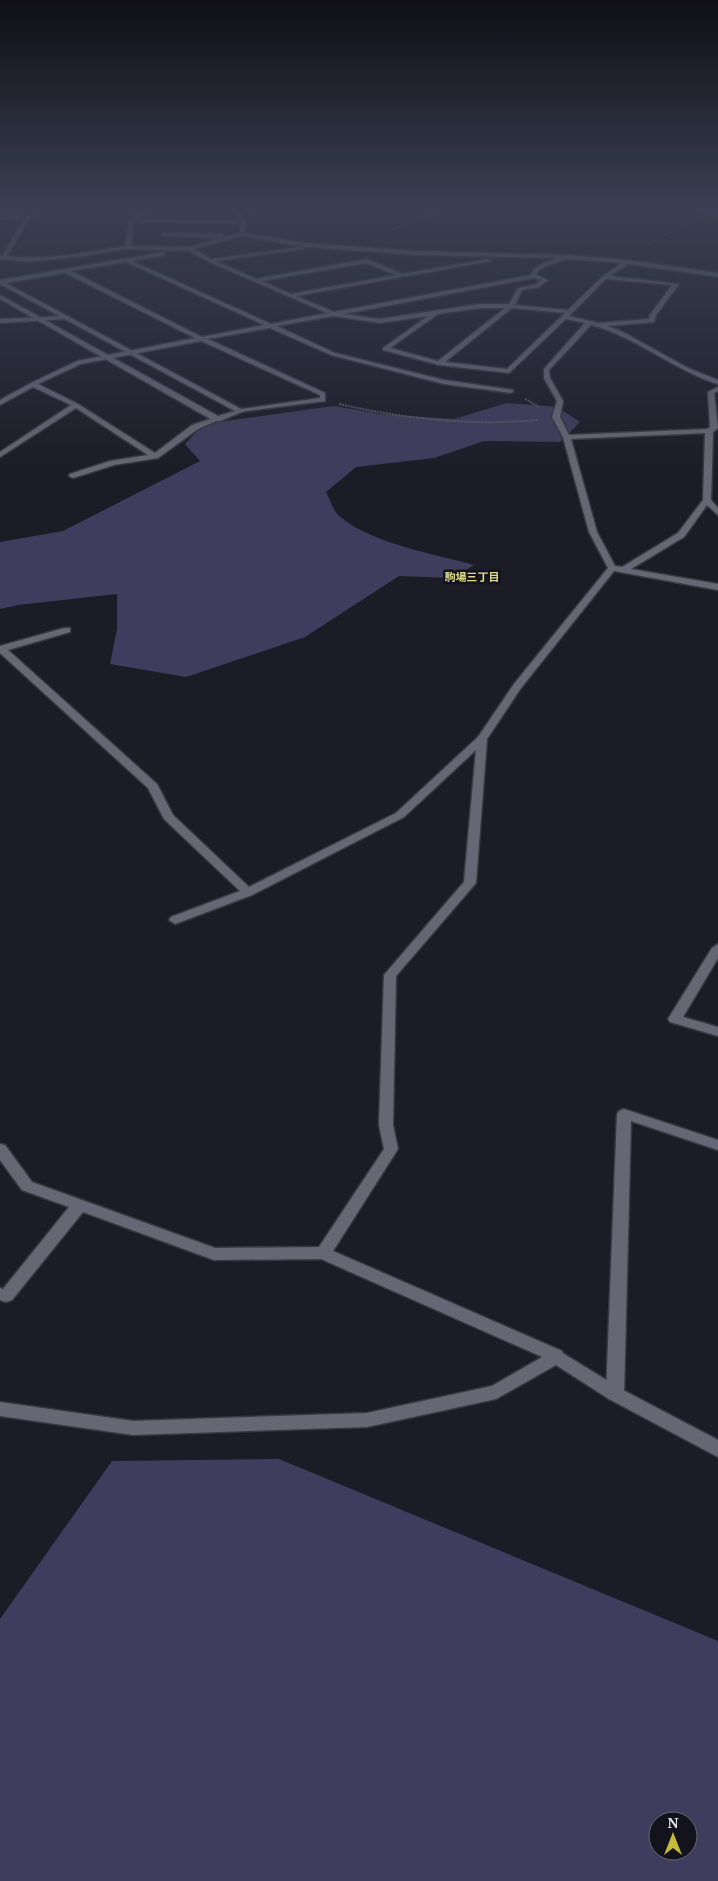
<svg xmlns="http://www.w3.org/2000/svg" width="718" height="1881" font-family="'Noto Serif','Noto Sans JP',serif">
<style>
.green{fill:#3e3d5d;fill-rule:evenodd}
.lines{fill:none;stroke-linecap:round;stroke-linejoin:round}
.river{fill:#58587d;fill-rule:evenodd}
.minor-casing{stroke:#383840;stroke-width:3}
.tertiary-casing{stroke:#383840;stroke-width:3}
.path-far1{stroke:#595963;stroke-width:1;stroke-dasharray:2 1;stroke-linecap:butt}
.path{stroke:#595963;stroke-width:2;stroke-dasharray:2 1;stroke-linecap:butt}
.minor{fill:#666774;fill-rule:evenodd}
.tertiary{fill:#666774;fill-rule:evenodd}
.labels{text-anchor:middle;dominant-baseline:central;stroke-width:5;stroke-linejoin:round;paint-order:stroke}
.far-neighbourhood-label{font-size:11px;font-weight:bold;fill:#e1da8b;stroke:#13131d}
</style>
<rect width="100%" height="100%" fill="#1c1c27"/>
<g class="green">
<path d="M507 403 557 407 580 422 560 442 484 441 434 458 356 467 326 492C330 499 333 510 339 516 373 544 431 553 474 565L453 578 399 576 305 637 186 677 110 664 117 629V594L18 605 0 609V542L63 531 200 461 185 444 204 424 334 406 381 414 454 419Z"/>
<path d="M279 1459 718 1641V1881H0V1619L112 1461ZM658 1821H688V1851H658Z"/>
</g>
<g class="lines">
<polygon class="river" points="686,207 718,207 718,217 689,212"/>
<g class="minor-casing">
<g id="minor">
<path d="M179 207H205L151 211 137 219 240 220 233 207H237L246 222 245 233 304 243 417 251 565 255 627 260 718 273V277L628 264 610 276 679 284 656 315 654 322 607 326 621 331 688 368 718 380V384C673 370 635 336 591 325L549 370 550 378 563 401 560 417 569 435 707 429 710 427 708 392 718 387V391L714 393 718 428 713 432 711 500 718 508V515L707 505 684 537 631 569 718 584V590L614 571 521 688 487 739 476 883 396 976 393 1125 398 1149 333 1251 562 1351 564 1356 562 1361 556 1363 321 1259 214 1260 83 1212 12 1300 6 1302 0 1300V1288L3 1289 69 1207 22 1190 0 1160V1144L5 1145 32 1182 215 1248 319 1247 384 1149 379 1125 384 975 464 882 476 750 404 817 252 895 175 924 169 920 171 917 240 891 164 819 148 788 0 653V646L64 628H70V632L8 650 157 784 173 815 249 887 396 813 478 737 514 684 608 568 589 532 563 437 552 417 557 401 544 378V369L585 323 566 319 509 373 439 365 383 350V348L428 316 380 323 333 316 277 326 335 353 444 380 513 390V392L511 393 444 384 331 355 270 328 208 339 325 393V401L239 412V410L241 409 320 398V395L201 341 81 364 38 384 78 404 155 453 192 425 217 417 221 419 198 429 158 458 114 465 73 478 69 476 70 474 110 461 148 455 76 408 0 457V452L71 405 33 387 0 405V400L31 383 77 361 195 338 65 273 0 284V280L164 252 166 255 132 261 271 324 327 313 207 261 189 251 128 249 78 257 26 262 0 259V255L2 256 25 218 0 219V217L29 215 31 216 7 256C46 261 87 252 125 246L129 219 150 209ZM133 222 240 223V233L189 247 131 246ZM242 236 304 247 417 255 557 258C548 262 534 265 531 275L334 312 296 296 491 261 488 259 402 274 367 259 256 279 216 261 304 249 301 247 211 259 194 249ZM566 259 622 263 603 276 568 310 515 305 522 290 539 287 548 280 537 275V272L542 268ZM126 262 264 325 202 337 71 271ZM366 263 396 275 291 294 262 281ZM534 278 541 280 535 285 518 288 509 304H480L380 319 344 314ZM606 279 672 285 650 315 649 319 599 323 569 316ZM480 308H505L438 361 390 348 438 314ZM512 308 565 313 507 369 445 362ZM705 433 703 500 678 533 622 567 615 566 597 532 571 439Z"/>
<polygon points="163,233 221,234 224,236 221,238 161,236"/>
<polygon points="69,316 67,319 0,323 0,319"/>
<polygon points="718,944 718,958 683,1017 718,1027 718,1036 670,1022 668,1019 712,948"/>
<polygon points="624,1109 718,1140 718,1150 631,1121 624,1394 621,1399 615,1401 609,1399 606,1394 617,1114 619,1111"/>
</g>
</g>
<g class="tertiary-casing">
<g id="tertiary">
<polygon points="0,280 243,410 244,411 220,421 214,421 0,299 0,295 218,416 235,411 0,284"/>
<polygon points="556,1349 621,1389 718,1440 718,1457 609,1399 556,1365 496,1399 367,1427 133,1435 0,1416 0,1402 133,1421 367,1413 492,1386"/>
</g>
</g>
<g class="path-far1">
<polyline points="388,231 450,207"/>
<polyline points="646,245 718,208"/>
</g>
<g class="path">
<polyline points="525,399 539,407"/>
<path d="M339 404C405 419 470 426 538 420"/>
</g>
<use href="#minor" class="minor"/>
<use href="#tertiary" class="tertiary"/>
</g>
<linearGradient id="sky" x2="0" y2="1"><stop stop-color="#0f0f15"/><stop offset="0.44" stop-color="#3a4052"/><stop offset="1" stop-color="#3a4052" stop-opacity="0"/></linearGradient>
<rect width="718" height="470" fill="url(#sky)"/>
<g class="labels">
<g class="far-neighbourhood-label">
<text x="472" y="576">駒場三丁目</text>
</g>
</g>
<g transform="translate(673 1836)"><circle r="24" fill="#13131d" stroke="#676770"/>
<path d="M0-4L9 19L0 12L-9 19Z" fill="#c7bb3b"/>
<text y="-8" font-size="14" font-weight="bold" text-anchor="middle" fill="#e4e4ec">N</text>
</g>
</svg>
